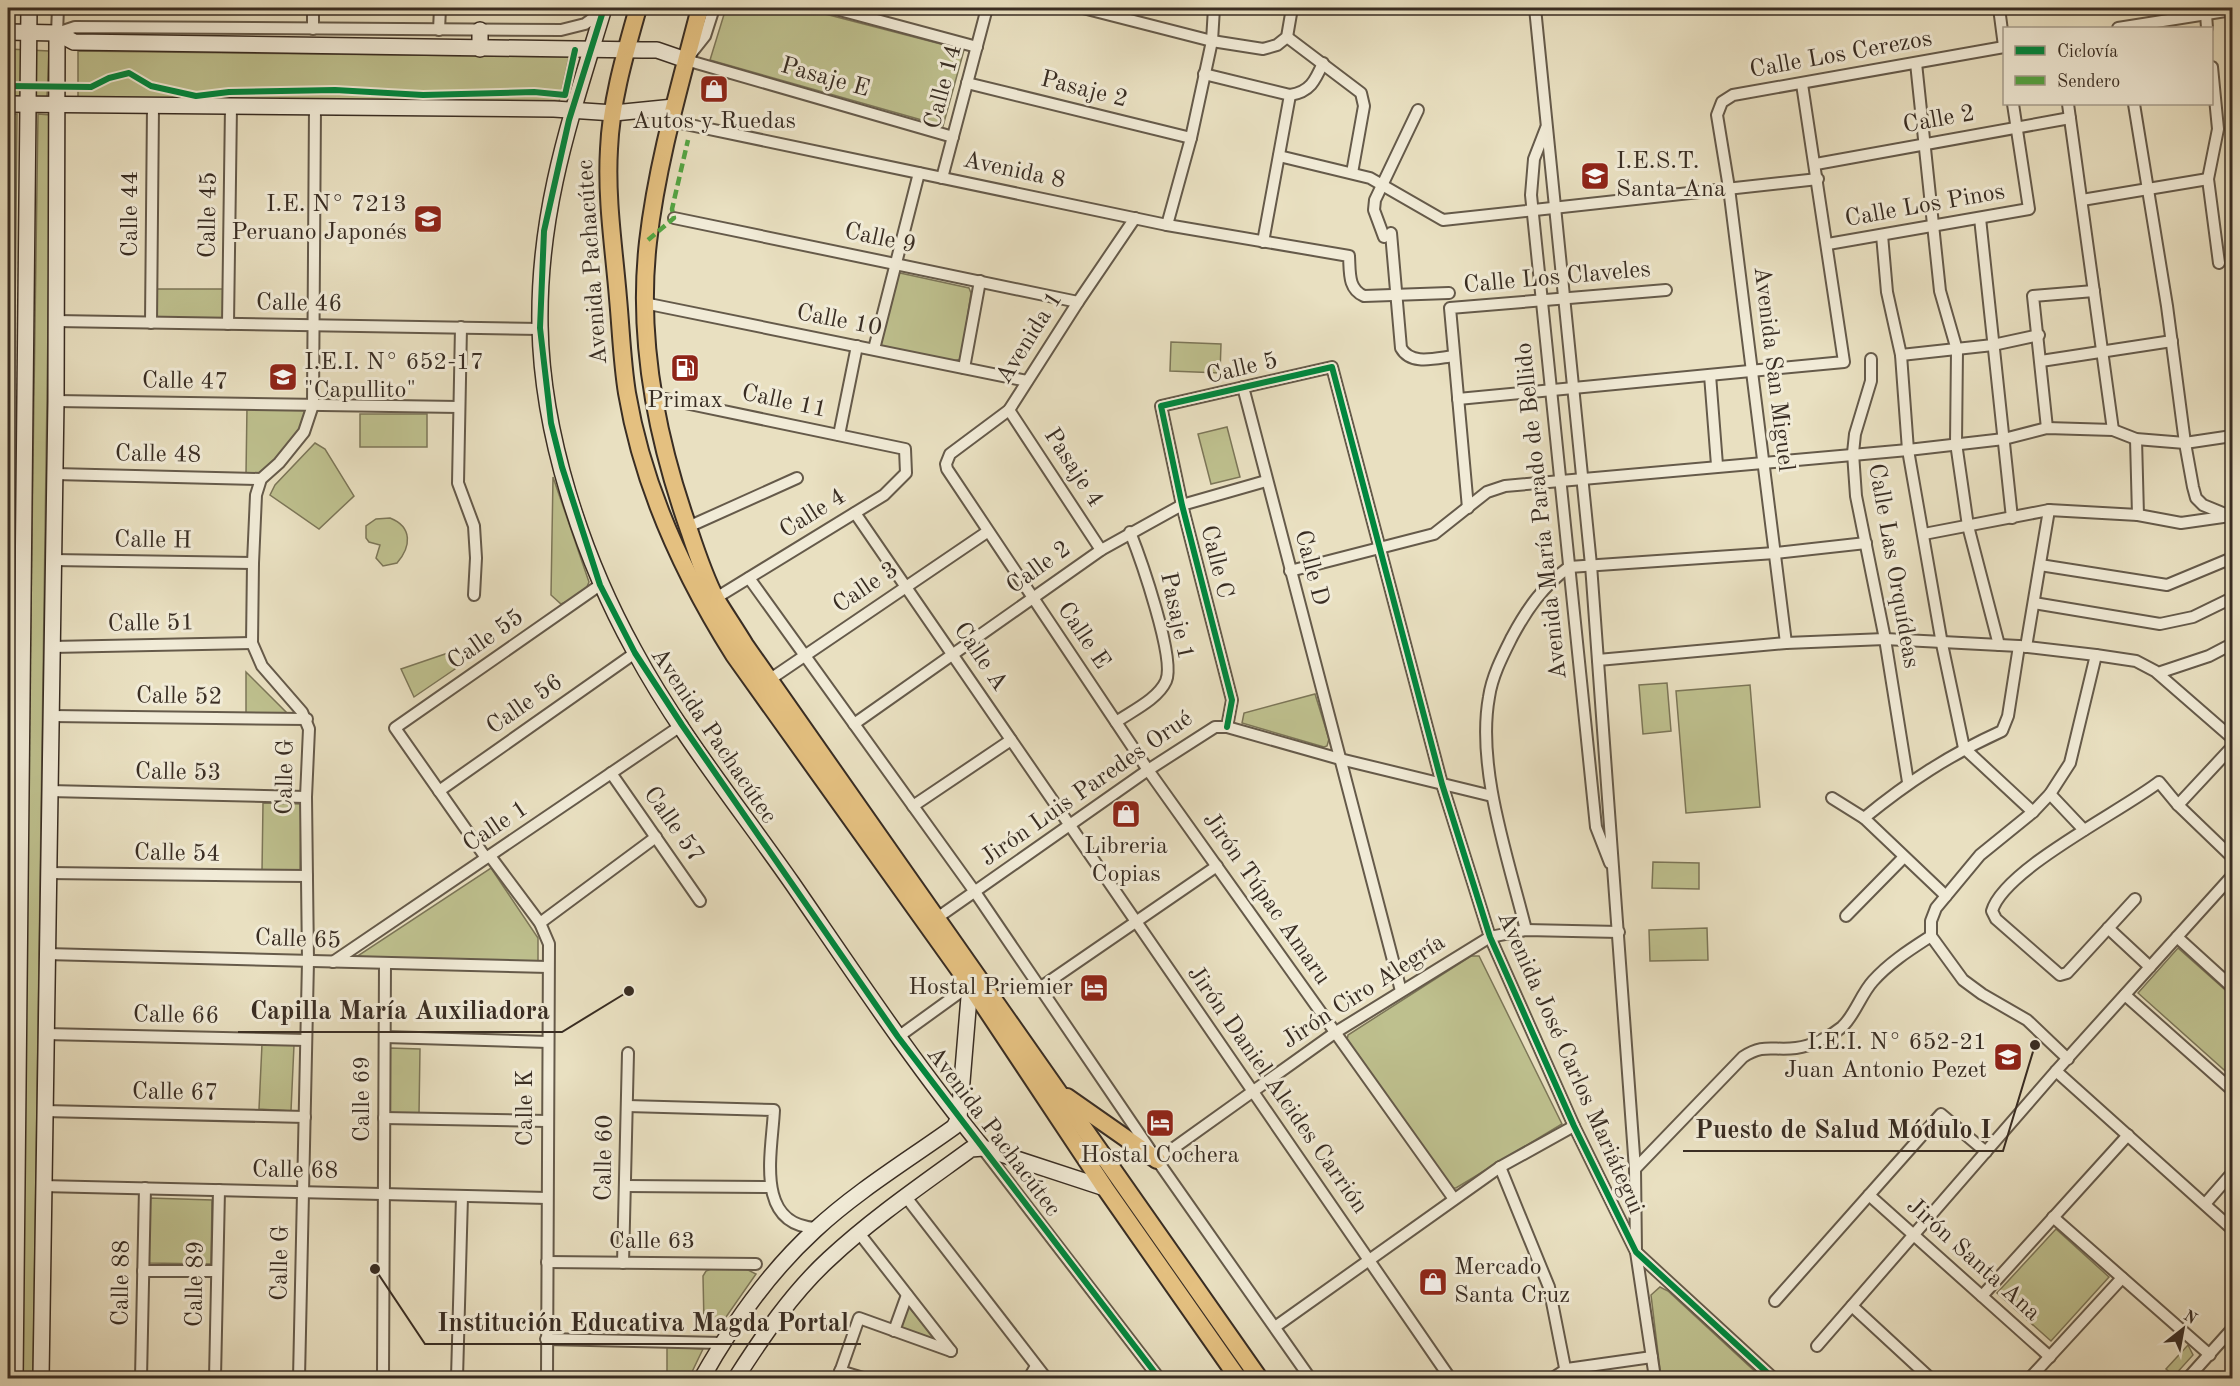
<svg xmlns="http://www.w3.org/2000/svg" width="2240" height="1386" font-family="'Old Standard TT',serif">
<style>
.green{fill:#bec08e;stroke:#7c7658;stroke-width:1.5}
.lines{fill:none;stroke-linecap:round;stroke-linejoin:round}
.street-casing{stroke:#655a4a;stroke-width:14}
.secondary-casing{stroke:#392d23;stroke-width:18}
.primary-casing{stroke:#392d23;stroke-width:20}
.street{stroke:#f1ebd7;stroke-width:10}
.secondary{stroke:#f1ebd7;stroke-width:15}
.primary{stroke:#e4c080;stroke-width:16}
.quiet{stroke:#53a442;stroke-width:4.5;stroke-dasharray:9 4.5;stroke-linecap:butt}
.cycleway-casing{stroke:#f1ebd7;stroke-width:10}
.cycleway{stroke:#00873e;stroke-width:6}
.labels{text-anchor:middle;dominant-baseline:central;stroke-width:6;stroke-linejoin:round;paint-order:stroke}
.street-label{font-size:24px;fill:#392d23;stroke:#f1ebd7}
.poi-label{font-size:24px;fill:#392d23;stroke:#f1ebd7}
.leader{fill:none;stroke:#392d23;stroke-width:2}
.callout-dot{fill:#392d23;stroke:#f1ebd7;stroke-width:2}
.callout-label{font-size:26px;text-anchor:middle;font-weight:bold;fill:#392d23;stroke:#f1ebd7;stroke-width:6;stroke-linejoin:round;paint-order:stroke}
</style>
<rect width="100%" height="100%" fill="#e9e0c1"/>
<filter id="stains"><feTurbulence type="fractalNoise" baseFrequency=".00333" numOctaves="4"/><feColorMatrix values="0 0 0 0 .2 0 0 0 0 .09 0 0 0 0 .02 0 0 0 .5 -.17"/></filter>
<radialGradient id="worn" r=".72"><stop offset=".6" stop-color="#630" stop-opacity="0"/><stop offset="1" stop-color="#630" stop-opacity=".3"/></radialGradient>
<g class="green">
<polygon points="726,8 802,8 964,50 943,126 710,60"/>
<polygon points="8,49 49,51 47,97 8,97"/>
<polygon points="78,51 569,57 559,102 78,98"/>
<polygon points="8,114 17,114 8,1025"/>
<polygon points="38,114 51,115 33,1378 20,1378"/>
<polygon points="900,273 969,288 971,293 961,359 953,361 883,348 879,343 896,275"/>
<polygon points="155,289 225,289 224,320 155,320"/>
<polygon points="1171,342 1221,344 1220,373 1170,371"/>
<polygon points="308,406 302,430 277,459 260,473 246,474 247,407"/>
<rect x="360" y="414" width="67" height="33"/>
<polygon points="1227,427 1240,477 1211,484 1198,434"/>
<polygon points="315,443 325,449 354,496 319,529 270,495 275,485"/>
<polygon points="553,477 589,582 584,594 561,604 551,595"/>
<path d="M390 518C413 527 411 547 397 563L383 566 376 558 380 545 369 542 366 538V526L376 519Z"/>
<polygon points="448,653 455,669 414,697 401,669"/>
<polygon points="246,672 289,715 246,713"/>
<polygon points="1667,683 1671,731 1643,734 1639,685"/>
<polygon points="1750,685 1760,807 1686,813 1676,691"/>
<polygon points="1315,694 1329,739 1327,746 1324,747 1242,723 1244,713"/>
<polygon points="263,803 301,804 300,873 262,872"/>
<polygon points="1653,862 1699,863 1699,889 1652,888"/>
<polygon points="491,868 538,938 538,962 353,959"/>
<polygon points="1707,928 1708,960 1650,961 1649,930"/>
<polygon points="2178,948 2232,996 2232,1077 2138,993"/>
<polygon points="1471,956 1479,956 1562,1124 1456,1188 1448,1188 1347,1040 1348,1035"/>
<polygon points="262,1044 294,1045 291,1111 259,1109"/>
<polygon points="390,1048 420,1049 419,1114 389,1113"/>
<polygon points="149,1198 212,1200 211,1264 148,1263"/>
<polygon points="2056,1229 2109,1277 2051,1341 1997,1293"/>
<polygon points="711,1269 746,1269 756,1274 717,1330 707,1328 704,1324 703,1276 706,1271"/>
<polygon points="1660,1287 1668,1291 1762,1378 1661,1378 1651,1295"/>
<polygon points="908,1306 939,1343 900,1329"/>
<polygon points="2188,1345 2193,1355 2174,1376 2166,1369"/>
<polygon points="667,1347 703,1349 689,1378 667,1378"/>
</g>
<g class="lines">
<g class="street-casing">
<g id="street">
<polyline points="58,8 57,33 75,27 561,30 585,24 603,11"/>
<polyline points="714,8 705,36 686,60 953,137"/>
<polyline points="832,8 977,47"/>
<polyline points="1083,8 1212,41 1263,49 1277,45 1287,37 1292,8"/>
<polyline points="1535,8 1591,565 1635,1169 1636,1252 1655,1378"/>
<polyline points="1999,8 2004,46"/>
<polyline points="2206,14 2207,28"/>
<polyline points="2118,28 2232,10"/>
<polyline points="313,29 313,8"/>
<polyline points="439,30 440,8"/>
<polyline points="1287,37 1361,93 1364,106 1352,173"/>
<polyline points="1916,63 1940,291 1957,350 1956,443 1968,526 1999,645"/>
<polyline points="2212,67 2218,129 2208,179 2219,263"/>
<path d="M1204 74 1290 95C1310 92 1315 81 1323 63"/>
<polyline points="967,83 1191,138"/>
<polyline points="2068,104 2113,430"/>
<polyline points="2134,104 2167,306 2185,443 2193,487 2196,498 2203,505 2230,516"/>
<path d="M671 121 1167 225 1349 256C1350 273 1348 289 1364 296L1449 293"/>
<polyline points="1546,128 1534,159 1531,195 1596,827 1610,863"/>
<polyline points="1279,156 1370,178 1443,220 1818,179"/>
<polyline points="1816,164 2070,118"/>
<polyline points="942,178 987,8"/>
<polyline points="2082,200 2208,179"/>
<polyline points="674,218 1078,302"/>
<polyline points="1135,218 1078,302 1009,410 950,454 946,464 947,469 1148,770 1454,1199"/>
<polyline points="1980,218 2012,518"/>
<polyline points="1167,225 1191,138 1212,41 1214,8"/>
<path d="M1391 233 1401 348C1411 366 1436 358 1454 356"/>
<polyline points="1882,235 1887,292 1901,355 1908,450 1942,644 1964,748 2033,812"/>
<polyline points="1384,237 1374,210 1375,200 1418,110"/>
<polyline points="1263,242 1290,95"/>
<polyline points="1828,244 2029,209 2013,104"/>
<polyline points="644,303 1027,381"/>
<polyline points="56,321 540,329"/>
<polyline points="151,323 153,106"/>
<polyline points="228,324 231,106"/>
<polyline points="461,327 458,483 474,526 476,558 474,595"/>
<polyline points="874,349 919,173"/>
<polyline points="1901,355 1993,345 2039,335"/>
<polyline points="1871,359 1871,381 1855,434 1853,453 1856,496 1885,639 1908,782"/>
<polyline points="2041,361 2172,341"/>
<polyline points="964,368 980,281"/>
<polyline points="1710,375 1717,465"/>
<polyline points="1243,387 1401,991"/>
<polyline points="654,399 666,399 905,449 906,473 884,495 716,598"/>
<polyline points="1458,399 1844,362 1802,84"/>
<polyline points="56,401 459,407"/>
<polyline points="1009,410 1101,550"/>
<polyline points="2047,428 2033,296 2094,291"/>
<polyline points="839,435 857,346"/>
<polyline points="2136,439 2138,515"/>
<polyline points="55,474 261,479"/>
<polyline points="1468,508 1450,308 1666,290"/>
<polyline points="855,513 1450,1378"/>
<polyline points="688,527 797,478"/>
<polyline points="1924,534 2049,510 2138,515 2181,523 2230,516"/>
<polyline points="53,560 253,563"/>
<polyline points="2040,565 2167,585 2232,558"/>
<polyline points="1290,571 1434,534 1487,492 1505,486 1908,450 2004,439 2047,428 2113,430 2136,439 2185,443 2232,436"/>
<polyline points="749,578 975,892 1157,1160 1310,1378"/>
<polyline points="2034,603 2160,624 2193,617 2232,598"/>
<polyline points="1786,643 1729,188 1717,115 1722,102 1733,95 2004,47"/>
<polyline points="52,647 252,643"/>
<polyline points="2026,647 2049,510"/>
<polyline points="1598,660 1786,643 1885,639 2019,646 2096,655 2136,661 2155,671 2232,738"/>
<polyline points="2158,673 2209,656 2232,644"/>
<polyline points="769,680 987,532"/>
<polyline points="51,716 307,719"/>
<path d="M1116 722C1132 711 1158 699 1166 681 1176 659 1140 557 1130 532"/>
<polyline points="854,724 1101,550 1182,505 1266,481"/>
<polyline points="1227,727 1232,700 1182,505 1161,406 1332,367 1442,784 1490,937 1574,1126 1636,1252 1773,1378"/>
<polyline points="611,773 700,901"/>
<polyline points="49,791 306,797"/>
<polyline points="439,791 635,653"/>
<polyline points="2050,794 2084,830"/>
<polyline points="1832,798 1864,818 1946,896"/>
<polyline points="2178,805 2232,747"/>
<polyline points="913,806 1011,740"/>
<path d="M1864 818C1908 782 1949 755 2002 731L2008 716 2019 646"/>
<polyline points="490,856 540,923 549,944 547,1378"/>
<polyline points="486,858 395,728 600,585"/>
<polyline points="48,873 307,876"/>
<path d="M2135 899 2067 973 2060 975 1996 919 1992 911C2004 869 2122 811 2159 782L2178 805 2232 857"/>
<polyline points="1846,916 1903,858"/>
<polyline points="937,918 1148,770 1215,727 1227,727 1340,759 1492,796"/>
<polyline points="540,923 656,837"/>
<polyline points="2108,928 2150,967"/>
<path d="M1526 930C1509 861 1476 768 1489 697 1492 676 1503 655 1512 637 1527 609 1543 586 1569 567L1775 553 1866 543"/>
<polyline points="2177,937 2232,987"/>
<polyline points="46,954 548,967"/>
<polyline points="333,962 682,725"/>
<polyline points="1041,987 1217,866"/>
<polyline points="2125,995 2232,1090"/>
<polyline points="45,1034 306,1040"/>
<polyline points="385,1037 548,1042"/>
<polyline points="898,1037 970,985"/>
<polyline points="2068,1059 2027,1020 1982,994 1963,980 1931,936 1931,921 1936,908 1980,855 2033,812 2050,794 2070,763 2096,655"/>
<polyline points="2056,1071 2232,1229"/>
<path d="M627 1106 774 1110C772 1152 754 1225 816 1228"/>
<polyline points="44,1111 305,1117"/>
<polyline points="384,1118 547,1121"/>
<polyline points="983,1149 1159,1378"/>
<polyline points="1157,1160 1336,1032 1490,937 1526,930 1619,932"/>
<polyline points="1500,1167 1549,1287 1567,1378"/>
<path d="M1635 1169 1743 1057C1764 1043 1773 1051 1796 1048 1812 1046 1830 1037 1842 1027 1855 1015 1861 994 1873 981 1890 962 1911 949 1931 936"/>
<polyline points="42,1186 547,1198"/>
<polyline points="625,1186 770,1187"/>
<polyline points="1869,1195 2050,1357"/>
<polyline points="906,1197 1046,1378"/>
<polyline points="2205,1204 2232,1173"/>
<polyline points="2053,1217 2210,1355"/>
<polyline points="859,1233 951,1351"/>
<polyline points="547,1262 756,1264"/>
<polyline points="623,1263 628,1053"/>
<polyline points="143,1271 217,1271"/>
<polyline points="1982,1296 2128,1135"/>
<polyline points="1775,1301 1941,1114 1986,1152"/>
<polyline points="1852,1306 1930,1378"/>
<polyline points="1275,1327 1500,1167 1574,1126"/>
<polyline points="894,1331 907,1295"/>
<polyline points="546,1339 722,1343"/>
<polyline points="1817,1346 2056,1071 2232,876"/>
<polyline points="840,1371 863,1378"/>
<polyline points="141,1378 145,1188"/>
<polyline points="215,1378 219,1190"/>
<polyline points="299,1378 308,961 306,797 309,729 302,712 262,666 252,643 253,563 256,495 261,479 279,463 304,432 313,405 315,106"/>
<polyline points="383,1378 385,963"/>
<polyline points="457,1378 462,1196"/>
<polyline points="838,1378 859,1318 951,1351"/>
<polyline points="1029,1378 1036,1366"/>
<polyline points="1553,1378 1567,1369 1652,1357"/>
<polyline points="2030,1378 2122,1278"/>
<polyline points="2188,1378 2232,1329"/>
</g>
</g>
<g class="secondary-casing">
<g id="secondary">
<path d="M604 8C571 117 538 210 540 326 542 434 582 556 634 650 678 732 739 807 792 883 854 973 914 1064 983 1148"/>
<polyline points="8,32 57,33 74,42 642,50 657,50 686,60"/>
<polyline points="480,49 480,30"/>
<polyline points="8,104 554,109 614,113 674,107"/>
<polyline points="15,1378 29,8"/>
<polyline points="41,1378 56,401 57,33"/>
<path d="M702 1378C733 1323 768 1273 815 1230 857 1191 908 1160 954 1127L959 1118 970 985 975 982"/>
<path d="M736 1378C763 1336 792 1293 829 1259 873 1218 923 1184 971 1149L983 1148 1105 1188"/>
</g>
</g>
<g class="primary-casing">
<g id="primary">
<path d="M638 8C625 54 611 101 609 149 606 199 614 249 618 298 621 330 622 362 627 393 643 488 683 574 734 655L970 985 1105 1188 1238 1378"/>
<path d="M700 8C680 85 657 163 648 242 637 339 656 436 688 527 696 551 704 576 716 599 725 614 736 630 745 645L1259 1378"/>
<polyline points="1067,1097 1157,1160"/>
</g>
</g>
<use href="#street" class="street"/>
<use href="#secondary" class="secondary"/>
<use href="#primary" class="primary"/>
<polyline class="quiet" points="648,240 674,218 672,209 688,140"/>
<g class="cycleway-casing">
<g id="cycleway">
<polyline points="604,8 569,120 544,231 540,328 551,423 562,467 600,585 635,653 682,725 898,1037 1159,1378"/>
<polyline points="8,86 91,87 109,78 129,73 151,86 196,96 229,92 335,90 423,95 534,92 565,95 575,50"/>
<polyline points="1227,727 1232,700 1182,505 1161,406 1332,367 1442,784 1490,937 1574,1126 1636,1252 1773,1378"/>
</g>
</g>
<use href="#cycleway" class="cycleway"/>
</g>
<defs>
<g id="shop-square" transform="scale(1.5)"><rect x="-9" y="-9" width="18" height="18" rx="4" fill="#8f2418" stroke="#f1ebd7"/><path d="M-5-2.5h2.3a2.7 3.5 0 0 1 5.4 0H5L5.5 6h-11ZM-1.5-2.5h3a1.5 2.3 0 0 0-3 0Z" fill="#fff"/></g>
<g id="university-square" transform="scale(1.5)"><rect x="-9" y="-9" width="18" height="18" rx="4" fill="#8f2418" stroke="#f1ebd7"/><path d="M0-5L7-2L0 1L-7-2ZM-4 1L0 2.5L4 1V4Q0 6-4 4Z" fill="#fff"/></g>
<g id="school-square" transform="scale(1.5)"><rect x="-9" y="-9" width="18" height="18" rx="4" fill="#8f2418" stroke="#f1ebd7"/><path d="M0-5L7-2L0 1L-7-2ZM-4 1L0 2.5L4 1V4Q0 6-4 4Z" fill="#fff"/></g>
<g id="fuel-square" transform="scale(1.5)"><rect x="-9" y="-9" width="18" height="18" rx="4" fill="#8f2418" stroke="#f1ebd7"/><path d="M-5.5-6h7V0h2V4h1.3V-2.5L3-4.5l.8-.8L6-3V5H2.5V1h-1V6h-7ZM-4.2-4.7v3.2H.2V-4.7Z" fill="#fff"/></g>
<g id="hotel-square" transform="scale(1.5)"><rect x="-9" y="-9" width="18" height="18" rx="4" fill="#8f2418" stroke="#f1ebd7"/><path d="M-6-4.5h1.5V1H6V5H4.5V3h-9V5H-6ZM-4 0a1.8 1.8 0 1 1 3.6 0ZM.5 0V-2.5h3Q6-2.5 6 0Z" fill="#fff"/></g>
</defs>
<g fill-rule="evenodd">
<use href="#shop-square" x="714" y="89"/>
<use href="#university-square" x="1595" y="176"/>
<use href="#school-square" x="428" y="219"/>
<use href="#fuel-square" x="685" y="368"/>
<use href="#school-square" x="283" y="377"/>
<use href="#shop-square" x="1126" y="814"/>
<use href="#hotel-square" x="1094" y="988"/>
<use href="#school-square" x="2008" y="1057"/>
<use href="#hotel-square" x="1160" y="1123"/>
<use href="#shop-square" x="1433" y="1282"/>
</g>
<g class="labels">
<g class="street-label">
<text transform="translate(1841 55) rotate(-10)">Calle Los Cerezos</text>
<text transform="translate(825 78) rotate(16)">Pasaje E</text>
<text transform="translate(944 87) rotate(-75)">Calle 14</text>
<text transform="translate(1084 90) rotate(14)">Pasaje 2</text>
<text transform="translate(1939 120) rotate(-10)">Calle 2</text>
<text transform="translate(1014 171) rotate(12)">Avenida 8</text>
<text transform="translate(1925 206) rotate(-10)">Calle Los Pinos</text>
<text transform="translate(131 214) rotate(-90)">Calle 44</text>
<text transform="translate(209 215) rotate(-89)">Calle 45</text>
<text transform="translate(880 239) rotate(12)">Calle 9</text>
<text transform="translate(593 262) rotate(-94)">Avenida Pachacútec</text>
<text transform="translate(1557 278) rotate(-5)">Calle Los Claveles</text>
<text transform="translate(299 304) rotate(1)">Calle 46</text>
<text transform="translate(839 321) rotate(11)">Calle 10</text>
<text transform="translate(1030 338) rotate(-58)">Avenida 1</text>
<text transform="translate(1242 369) rotate(-13)">Calle 5</text>
<text transform="translate(1773 369) rotate(83)">Avenida San Miguel</text>
<text transform="translate(185 382) rotate(1)">Calle 47</text>
<text transform="translate(784 402) rotate(12)">Calle 11</text>
<text transform="translate(158 455) rotate(1)">Calle 48</text>
<text transform="translate(1073 468) rotate(57)">Pasaje 4</text>
<text transform="translate(1542 511) rotate(-96)">Avenida María Parado de Bellido</text>
<text transform="translate(813 514) rotate(-32)">Calle 4</text>
<text transform="translate(153 541) rotate(1)">Calle H</text>
<text transform="translate(1216 562) rotate(76)">Calle C</text>
<text transform="translate(1893 566) rotate(80)">Calle Las Orquídeas</text>
<text transform="translate(1039 568) rotate(-36)">Calle 2</text>
<text transform="translate(1311 568) rotate(75)">Calle D</text>
<text transform="translate(866 588) rotate(-34)">Calle 3</text>
<text transform="translate(1176 616) rotate(78)">Pasaje 1</text>
<text transform="translate(151 624) rotate(-1)">Calle 51</text>
<text transform="translate(1083 636) rotate(56)">Calle E</text>
<text transform="translate(486 640) rotate(-35)">Calle 55</text>
<text transform="translate(980 657) rotate(56)">Calle A</text>
<text transform="translate(179 697) rotate(1)">Calle 52</text>
<text transform="translate(525 705) rotate(-35)">Calle 56</text>
<text transform="translate(713 736) rotate(56)">Avenida Pachacútec</text>
<text transform="translate(178 773) rotate(1)">Calle 53</text>
<text transform="translate(286 777) rotate(-89)">Calle G</text>
<text transform="translate(1087 789) rotate(-35)">Jirón Luis Paredes Orué</text>
<text transform="translate(673 825) rotate(55)">Calle 57</text>
<text transform="translate(496 827) rotate(-34)">Calle 1</text>
<text transform="translate(177 854) rotate(1)">Calle 54</text>
<text transform="translate(1266 899) rotate(55)">Jirón Túpac Amaru</text>
<text transform="translate(298 940) rotate(2)">Calle 65</text>
<text transform="translate(1364 992) rotate(-33)">Jirón Ciro Alegría</text>
<text transform="translate(176 1016) rotate(1)">Calle 66</text>
<text transform="translate(1570 1063) rotate(66)">Avenida José Carlos Mariátegui</text>
<text transform="translate(1277 1090) rotate(55)">Jirón Daniel Alcides Carrión</text>
<text transform="translate(175 1093) rotate(1)">Calle 67</text>
<text transform="translate(363 1099) rotate(-90)">Calle 69</text>
<text transform="translate(526 1108) rotate(-90)">Calle K</text>
<text transform="translate(993 1132) rotate(53)">Avenida Pachacútec</text>
<text transform="translate(605 1158) rotate(-89)">Calle 60</text>
<text transform="translate(295 1171) rotate(1)">Calle 68</text>
<text x="652" y="1242">Calle 63</text>
<text transform="translate(1973 1260) rotate(42)">Jirón Santa Ana</text>
<text transform="translate(281 1263) rotate(-89)">Calle G</text>
<text transform="translate(122 1283) rotate(-89)">Calle 88</text>
<text transform="translate(196 1284) rotate(-89)">Calle 89</text>
</g>
<g class="poi-label">
<text x="714" y="122">Autos y Ruedas</text>
<text x="1616" y="162" text-anchor="start">I.E.S.T.<tspan x="1616" dy="28">Santa Ana</tspan></text>
<text x="407" y="205" text-anchor="end">I.E. N° 7213<tspan x="407" dy="28">Peruano Japonés</tspan></text>
<text x="304" y="363" text-anchor="start">I.E.I. N° 652-17<tspan x="304" dy="28">"Capullito"</tspan></text>
<text x="685" y="401">Primax</text>
<text x="1126" y="847">Libreria<tspan x="1126" dy="28">Copias</tspan></text>
<text x="1073" y="988" text-anchor="end">Hostal Priemier</text>
<text x="1987" y="1043" text-anchor="end">I.E.I. N° 652-21<tspan x="1987" dy="28">Juan Antonio Pezet</tspan></text>
<text x="1160" y="1156">Hostal Cochera</text>
<text x="1454" y="1268" text-anchor="start">Mercado<tspan x="1454" dy="28">Santa Cruz</tspan></text>
</g>
</g>
<path class="leader" d="M629 991L562 1032H238M2035 1045L2003 1151H1683M375 1269L425 1344H861"/>
<g class="callout-dot">
<circle cx="629" cy="991" r="6"/>
<circle cx="2035" cy="1045" r="6"/>
<circle cx="375" cy="1269" r="6"/>
</g>
<g class="callout-label">
<text x="400" y="1019">Capilla María Auxiliadora</text>
<text x="1843" y="1138">Puesto de Salud Módulo I</text>
<text x="643" y="1331">Institución Educativa Magda Portal</text>
</g>
<rect width="2240" height="1386" fill="none" stroke="#e9e0c1" stroke-width="30"/>
<rect x="9" y="9" width="2222" height="1368" fill="none" stroke="#392d23" stroke-width="3"/>
<rect x="15" y="15" width="2210" height="1356" fill="none" stroke="#392d23" stroke-width="1.5"/>
<rect x="2003" y="27" width="210" height="78" fill="#f1ebd7" stroke="#a79f8f" stroke-width="1.5"/>
<rect x="2015" y="46" width="30" height="9" fill="#00873e" stroke="#a79f8f" stroke-width="1.5"/>
<text x="2057" y="57" font-size="18" fill="#392d23">Ciclovía</text>
<rect x="2015" y="76" width="30" height="9" fill="#53a442" stroke="#a79f8f" stroke-width="1.5"/>
<text x="2057" y="87" font-size="18" fill="#392d23">Sendero</text>
<g transform="translate(2183 1329) rotate(31)" stroke="#f1ebd7" stroke-width="4.5" paint-order="stroke">
<path d="M0-4.5L10 22L0 15L-10 22Z" fill="#392d23"/>
<text y="-9" font-size="16" font-weight="bold" text-anchor="middle" fill="#392d23">N</text>
</g>
<rect width="100%" height="100%" filter="url(#stains)"/>
<rect width="100%" height="100%" fill="url(#worn)"/>
</svg>
